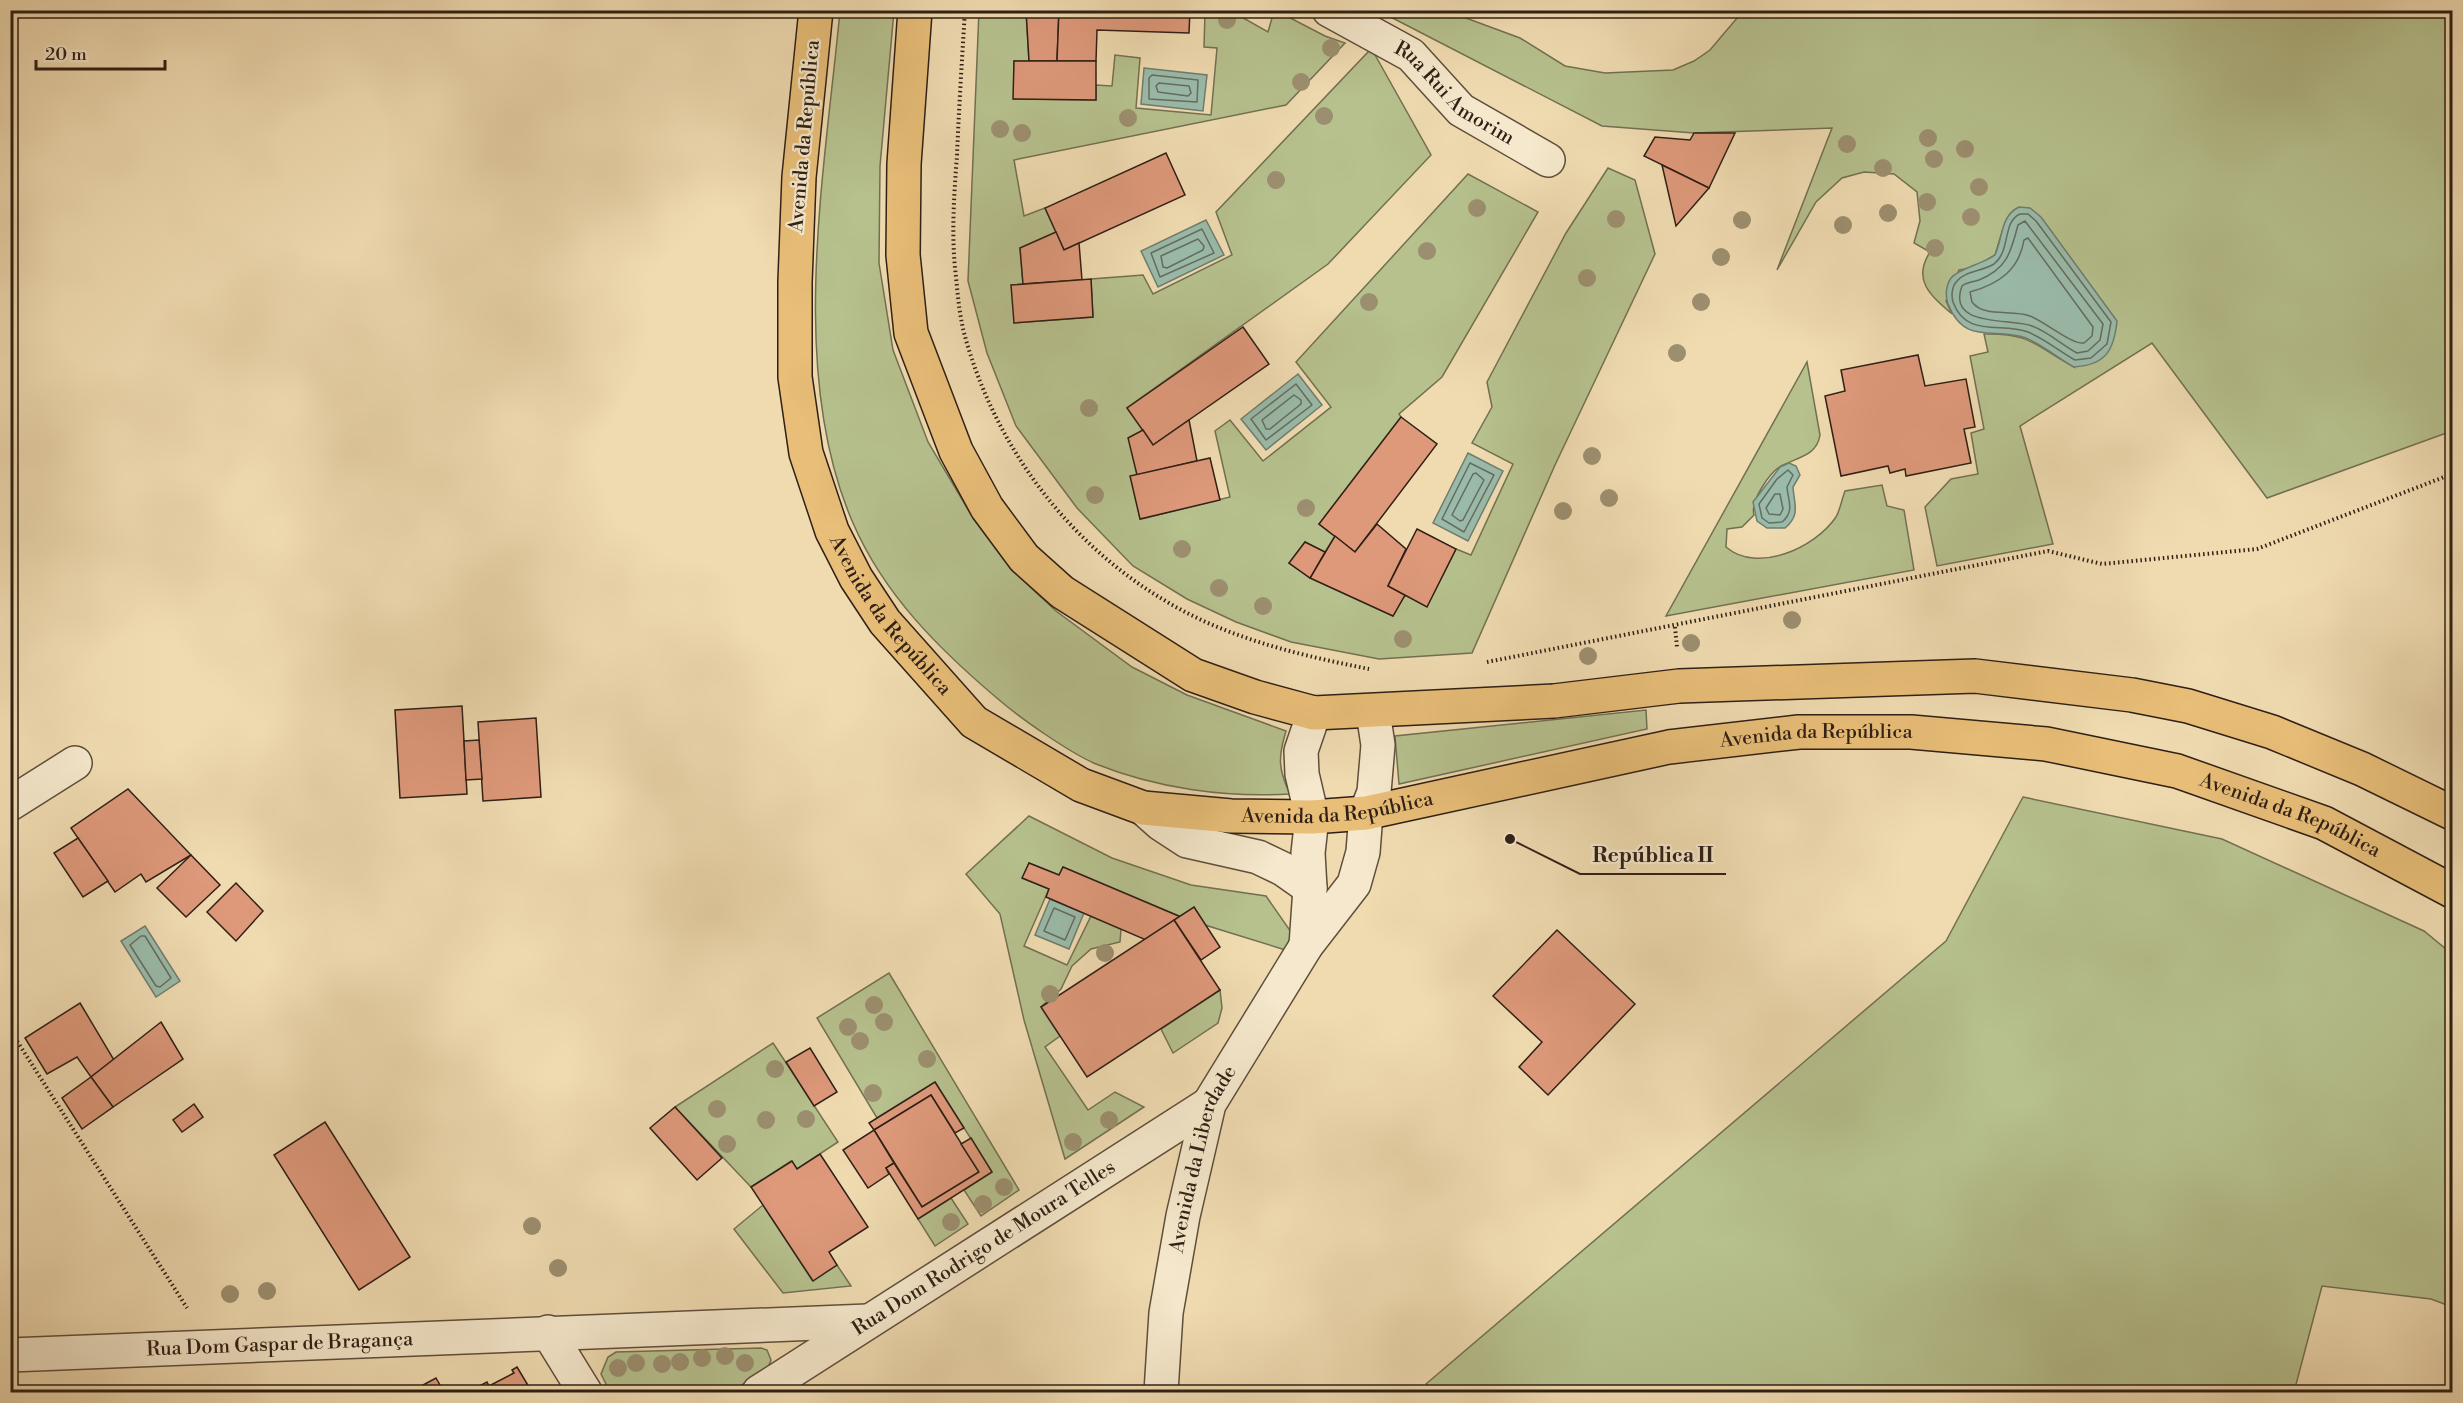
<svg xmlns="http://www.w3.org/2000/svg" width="2463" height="1403" font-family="'Libre Bodoni',serif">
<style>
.green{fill:#b6c18e;stroke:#727052;stroke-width:1.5}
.water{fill:#9abbaa;stroke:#6f7d6e;stroke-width:1.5}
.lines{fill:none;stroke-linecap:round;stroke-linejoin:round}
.shore{stroke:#646d60;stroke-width:1.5}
.building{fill:#de997b;stroke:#2f1f15;stroke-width:1.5}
.minor-casing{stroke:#5f4e3c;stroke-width:36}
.major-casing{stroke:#2f1f15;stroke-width:36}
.path{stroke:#2f1f15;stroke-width:4;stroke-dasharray:1.5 3;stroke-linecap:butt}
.minor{stroke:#f5e8cc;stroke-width:33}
.major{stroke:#e8be78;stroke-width:33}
.tree{fill:#9c8f6f}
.labels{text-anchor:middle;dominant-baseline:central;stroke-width:4.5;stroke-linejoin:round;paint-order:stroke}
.street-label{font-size:20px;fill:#2f1f15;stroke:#f5e8cc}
.leader{fill:none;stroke:#2f1f15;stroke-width:2}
.callout-dot{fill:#2f1f15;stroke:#f5e8cc;stroke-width:2}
.callout-label{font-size:21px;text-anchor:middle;font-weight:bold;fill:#2f1f15;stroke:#f5e8cc;stroke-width:4.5;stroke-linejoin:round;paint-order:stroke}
</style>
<rect width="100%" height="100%" fill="#f0dbb1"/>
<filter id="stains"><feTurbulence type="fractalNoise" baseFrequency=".00333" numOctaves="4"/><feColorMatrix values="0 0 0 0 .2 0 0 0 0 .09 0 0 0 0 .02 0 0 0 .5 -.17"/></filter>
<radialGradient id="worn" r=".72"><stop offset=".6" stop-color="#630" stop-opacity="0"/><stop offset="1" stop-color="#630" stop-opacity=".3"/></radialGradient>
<g class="green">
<polygon points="979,10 1026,11 1029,61 1014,61 1014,99 1096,100 1096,85 1112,86 1115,55 1140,58 1136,108 1211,115 1217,48 1204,47 1205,13 1195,11 1231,11 1268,32 1274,11 1277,11 1325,36 1345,43 1286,105 1014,160 1024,216 1045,208 1056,232 1020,248 1023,284 1014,323 1093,317 1091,279 1143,275 1153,294 1232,255 1216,212 1369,51 1374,53 1431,155 1328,264 1127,408 1143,430 1137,475 1141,519 1230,497 1215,431 1230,420 1263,461 1331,407 1296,362 1468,174 1538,212 1442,377 1399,414 1401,417 1319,524 1335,536 1325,552 1305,542 1289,563 1310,578 1393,616 1405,595 1427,606 1456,549 1471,555 1513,464 1472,443 1492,407 1487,382 1566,233 1608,168 1635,180 1655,254 1555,465 1472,653 1379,659 1291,642 1236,622 1187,599 1133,566 1077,508 1016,426 987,353 968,281"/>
<path d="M840 11H894L880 166 879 263 893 350 928 442 973 518 1012 570 1056 611 1132 667 1187 695 1286 731C1278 757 1278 769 1290 794 1225 798 1156 788 1096 764 1070 753 1020 718 998 699 940 650 884 595 853 523 787 372 825 171 840 11Z"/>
<path d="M1379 11H1447L1520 38 1565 66 1605 73 1673 70 1694 61 1710 50 1743 11H2452V431L2267 498 2152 343 2020 426 2053 544 1937 566 1925 507 1951 479 1978 474 1971 433 1984 429 1970 356 1988 352 1984 334C2032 333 2035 346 2074 367L2002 232 1995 255 1973 268 1959 270 1946 301 1952 314C1930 295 1912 280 1930 252L1914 243 1920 221 1917 192 1894 174 1864 172 1842 178 1816 202 1777 270 1832 128 1694 133 1602 126Z"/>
<path d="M1807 362 1820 435C1817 455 1799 457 1783 465 1770 471 1750 501 1754 515L1742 527 1727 529 1726 547C1757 574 1815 548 1836 517 1840 510 1842 499 1845 491L1882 485 1887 506 1904 510 1914 570 1666 616Z"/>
<polygon points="1646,710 1647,729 1399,784 1395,736"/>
<polygon points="2023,797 2222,839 2424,931 2452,954 2452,1307 2431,1299 2322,1286 2294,1392 1434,1392 1426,1384 1946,941"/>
<polygon points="1029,816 1112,858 1191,885 1266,896 1298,942 1292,952 1205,925 1194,907 1181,917 1063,867 1059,875 1029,863 1023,878 1049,889 1024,946 1067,965 1091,916 1121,929 1120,942 1091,949 1072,966 1061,989 1041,1007 1060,1036 1045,1047 1088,1110 1115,1092 1144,1107 1065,1159 1024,1020 1000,914 966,874"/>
<polygon points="889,973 1019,1190 981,1216 964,1190 992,1172 935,1082 877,1118 817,1018"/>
<polygon points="1220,990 1222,1008 1218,1023 1173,1053 1161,1029"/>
<polygon points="773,1043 838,1142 797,1169 791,1161 751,1187 675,1107"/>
<polygon points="951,1198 968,1224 935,1246 918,1219"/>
<polygon points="763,1205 812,1280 837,1265 851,1286 783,1293 734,1229"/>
<polygon points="761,1348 767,1350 771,1360 768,1368 731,1392 610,1392 601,1374 608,1357 616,1352"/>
</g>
<g class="water">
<polygon points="1144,68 1207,75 1203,111 1141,104"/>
<path d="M2019 207 2030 208 2041 217 2117 321C2114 350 2106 365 2074 367 2058 358 2043 345 2026 338 1995 326 1965 347 1948 304 1945 296 1946 285 1951 278 1959 268 1983 264 1995 255 2003 238 2000 216 2019 207Z"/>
<polygon points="1206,220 1224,255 1158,287 1141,251"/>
<polygon points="1298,374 1322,405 1266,450 1241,419"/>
<polygon points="1468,453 1503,471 1468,541 1433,523"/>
<path d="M1789 463 1796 466 1800 475 1793 487C1794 504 1801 515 1785 528H1767L1757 521 1753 502 1780 467Z"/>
<polygon points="1050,899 1084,913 1069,949 1035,935"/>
<polygon points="145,926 180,981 156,997 121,941"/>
</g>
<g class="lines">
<g class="shore">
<polygon points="1152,75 1198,80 1197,102 1149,99 1149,78"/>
<polygon points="1159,83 1189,86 1191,93 1188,96 1158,92 1156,86"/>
<path d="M2020 214H2028L2036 221 2111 322 2107 344 2091 358 2075 360C2059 351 2045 339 2028 332 2001 322 1966 338 1953 302 1951 295 1952 286 1957 281 1965 271 1983 271 1994 264 2011 251 2002 222 2020 214Z"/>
<path d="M2025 221 2103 324 2100 340 2088 351 2077 353C2061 344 2048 332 2032 326 2012 318 1946 328 1962 286 1967 282 1973 282 1979 280 2007 269 2011 252 2018 225Z"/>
<polygon points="1202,229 1214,253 1160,277 1151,253"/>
<path d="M2028 238 2093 327 2092 336 2084 343C2072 345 2044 321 2030 316 2012 309 1984 318 1972 302L1970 292C1999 284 2019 270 2024 240Z"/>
<polygon points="1198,239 1204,246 1203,250 1167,268 1163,267 1161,256"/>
<polygon points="1296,384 1312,405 1266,440 1251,419"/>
<polygon points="1294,395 1301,400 1301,404 1270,429 1266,429 1262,420"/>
<polygon points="1470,463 1494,475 1464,532 1442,519"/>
<path d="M1788 470 1793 475 1787 487C1788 501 1795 511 1782 522L1769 523 1762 518 1759 504 1777 479Z"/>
<polygon points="1476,473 1484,480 1463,520 1460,521 1452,515 1473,474"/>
<polygon points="1775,494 1780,494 1783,509 1780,515 1769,514 1766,508"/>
<polygon points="1054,908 1075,917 1065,940 1044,931"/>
<polygon points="141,936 145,936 171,978 160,987 156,986 130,945"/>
</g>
</g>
<g class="building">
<polygon points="1026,10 1059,10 1057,61 1029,61"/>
<polygon points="1059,10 1190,10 1189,33 1097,30 1096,61 1057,61"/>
<polygon points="1014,61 1096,61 1096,100 1013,99"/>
<polygon points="1694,133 1735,133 1709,188 1644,156 1655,137 1690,140"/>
<polygon points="1166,153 1185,195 1064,250 1045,208"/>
<polygon points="1662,165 1709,188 1676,226"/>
<polygon points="1056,232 1064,250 1079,243 1082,280 1023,284 1020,248"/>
<polygon points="1091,279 1093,317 1014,323 1011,285"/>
<polygon points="1243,327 1269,364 1153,445 1127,408"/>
<polygon points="1918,355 1925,386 1966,379 1975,427 1964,429 1971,463 1906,476 1905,469 1890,473 1888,466 1841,476 1825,396 1845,391 1841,370"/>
<polygon points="1401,417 1437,444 1355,552 1319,524"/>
<polygon points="1189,420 1197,461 1137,475 1128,438 1143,430 1153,445"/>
<polygon points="1210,458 1220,500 1140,519 1130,476"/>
<polygon points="1377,524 1406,549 1388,586 1405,595 1393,616 1310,578 1335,536 1355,552"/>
<polygon points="1417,529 1456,549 1427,607 1388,586"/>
<polygon points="1305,542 1325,552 1310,578 1289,563"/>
<polygon points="462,706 467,794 400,798 395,710"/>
<polygon points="536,718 541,797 483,801 478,722"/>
<polygon points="479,740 482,779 466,780 464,741"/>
<polygon points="128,789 191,855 146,882 141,874 115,892 71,828"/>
<polygon points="78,838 108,881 83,897 54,853"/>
<polygon points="191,855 220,885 186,917 157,888"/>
<polygon points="1029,863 1059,875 1063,867 1181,917 1146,940 1046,897 1049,889 1022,878"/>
<polygon points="236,883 263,911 236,941 207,912"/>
<polygon points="1194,907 1220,947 1201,960 1174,920"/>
<polygon points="1174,920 1220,990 1087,1077 1041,1007"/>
<polygon points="1557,930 1635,1004 1548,1095 1519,1067 1542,1042 1493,996"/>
<polygon points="80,1003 114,1060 91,1077 77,1057 47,1074 25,1038"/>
<polygon points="161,1022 183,1059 113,1107 91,1077"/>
<polygon points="810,1048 837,1092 814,1106 786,1062"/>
<polygon points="91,1077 113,1107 82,1129 62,1098"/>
<polygon points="935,1082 964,1128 955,1133 931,1095 874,1130 869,1123"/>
<polygon points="931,1095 979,1172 922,1207 874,1130"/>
<polygon points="194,1104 203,1117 182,1132 173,1120"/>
<polygon points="675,1107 722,1158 697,1180 650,1128"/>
<polygon points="325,1122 410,1257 359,1290 274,1155"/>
<polygon points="874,1130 894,1163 886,1168 889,1174 868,1188 843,1150"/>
<polygon points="971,1138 992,1172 918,1219 886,1168 894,1163 922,1207 979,1172 961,1144"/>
<polygon points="820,1154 868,1227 829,1252 837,1265 813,1281 751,1187 792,1161 797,1169"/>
<polygon points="517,1367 532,1392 468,1392 487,1382 489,1386 514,1373 512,1370"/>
<polygon points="436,1378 444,1392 410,1392"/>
</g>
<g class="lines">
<g class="minor-casing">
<g id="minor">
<path id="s1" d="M1329 10 1411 55 1461 110 1548 160"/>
<polyline points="10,804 75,763"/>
<polyline points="1143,808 1161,824 1187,841 1258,857 1283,869 1310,888"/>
<polyline points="1306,946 1310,888 1308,853 1312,817 1302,774 1301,751 1314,713"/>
<polyline points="548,1332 585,1392"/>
<path id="s2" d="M10 1355 868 1321"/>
<path id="s3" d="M759 1392 1209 1104"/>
<path id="s4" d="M1161 1392 1166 1313 1183 1216 1209 1104 1306 946 1354 884 1363 852 1366 813 1374 792 1378 745 1373 712"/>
</g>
</g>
<g class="major-casing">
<g id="major">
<path id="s5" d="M816 10 799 177 795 282V377L806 453 832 531 856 578 885 622 974 722 1081 785 1143 808 1231 816 1312 817 1366 813 1669 747 1799 732H1911L2046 744 2177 771 2324 823 2452 891"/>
<polyline points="915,10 904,164 903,255 911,333 956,451 987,508 1024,558 1062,592 1193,675 1255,697 1314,713 1554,701 1679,686 1975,676 2132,695 2188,706 2272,732 2362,769 2452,813"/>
</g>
</g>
<g class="path">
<path d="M965 10C962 59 959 107 957 155 954 196 951 237 956 277 958 298 960 320 966 340 997 448 1068 543 1164 600 1226 638 1299 655 1369 669"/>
<polyline points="1675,627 1677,647"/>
<polyline points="1487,662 2048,551 2102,564 2257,549 2452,474"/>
<polyline points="10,1030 187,1308"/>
</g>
<use href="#minor" class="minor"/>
<use href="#major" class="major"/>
</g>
<g class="tree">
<circle cx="1227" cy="20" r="9"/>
<circle cx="1331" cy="48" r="9"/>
<circle cx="1301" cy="82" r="9"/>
<circle cx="1324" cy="116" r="9"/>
<circle cx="1128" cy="118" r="9"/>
<circle cx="1000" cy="129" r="9"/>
<circle cx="1022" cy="133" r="9"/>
<circle cx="1928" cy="138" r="9"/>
<circle cx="1847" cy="144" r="9"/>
<circle cx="1965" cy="149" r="9"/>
<circle cx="1934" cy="159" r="9"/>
<circle cx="1883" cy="168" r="9"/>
<circle cx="1276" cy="180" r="9"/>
<circle cx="1979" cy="187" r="9"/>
<circle cx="1927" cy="202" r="9"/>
<circle cx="1477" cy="208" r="9"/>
<circle cx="1888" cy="213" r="9"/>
<circle cx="1971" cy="217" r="9"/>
<circle cx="1616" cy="219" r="9"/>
<circle cx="1742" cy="220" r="9"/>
<circle cx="1843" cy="225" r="9"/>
<circle cx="1935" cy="248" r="9"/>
<circle cx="1427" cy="251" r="9"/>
<circle cx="1721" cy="257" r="9"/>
<circle cx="1587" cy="278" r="9"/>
<circle cx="1369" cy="302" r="9"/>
<circle cx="1701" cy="302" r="9"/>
<circle cx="1677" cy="353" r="9"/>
<circle cx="1089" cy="408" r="9"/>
<circle cx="1592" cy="456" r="9"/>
<circle cx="1095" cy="495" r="9"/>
<circle cx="1609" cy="498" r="9"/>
<circle cx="1306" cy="508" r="9"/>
<circle cx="1563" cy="511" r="9"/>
<circle cx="1182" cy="549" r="9"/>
<circle cx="1219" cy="588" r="9"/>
<circle cx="1263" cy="606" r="9"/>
<circle cx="1792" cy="620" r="9"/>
<circle cx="1403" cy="639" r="9"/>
<circle cx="1691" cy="643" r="9"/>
<circle cx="1588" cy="656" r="9"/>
<circle cx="1105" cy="953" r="9"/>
<circle cx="1050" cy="994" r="9"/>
<circle cx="874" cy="1005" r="9"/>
<circle cx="884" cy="1022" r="9"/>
<circle cx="848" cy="1027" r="9"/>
<circle cx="860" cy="1041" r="9"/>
<circle cx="927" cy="1059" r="9"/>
<circle cx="775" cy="1069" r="9"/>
<circle cx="873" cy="1093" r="9"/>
<circle cx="717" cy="1109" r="9"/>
<circle cx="806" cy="1119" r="9"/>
<circle cx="766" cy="1120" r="9"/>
<circle cx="1109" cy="1120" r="9"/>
<circle cx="1073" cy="1142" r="9"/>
<circle cx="727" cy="1144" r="9"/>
<circle cx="1004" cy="1187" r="9"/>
<circle cx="983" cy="1204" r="9"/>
<circle cx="951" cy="1222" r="9"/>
<circle cx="532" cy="1226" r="9"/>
<circle cx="558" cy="1268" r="9"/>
<circle cx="267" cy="1291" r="9"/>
<circle cx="230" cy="1294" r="9"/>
<circle cx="725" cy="1356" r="9"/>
<circle cx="702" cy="1358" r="9"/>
<circle cx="680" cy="1362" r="9"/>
<circle cx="636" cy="1363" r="9"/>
<circle cx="745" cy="1363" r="9"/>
<circle cx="662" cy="1364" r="9"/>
<circle cx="618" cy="1368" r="9"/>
</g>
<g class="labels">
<g class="street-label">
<text stroke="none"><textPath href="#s1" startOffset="152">Rua Rui Amorim</textPath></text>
<text transform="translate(805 136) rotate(-85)">Avenida da República</text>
<text stroke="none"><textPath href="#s5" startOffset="630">Avenida da República</textPath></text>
<text stroke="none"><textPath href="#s5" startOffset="1638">Avenida da República</textPath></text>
<text stroke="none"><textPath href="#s5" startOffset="1152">Avenida da República</textPath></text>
<text stroke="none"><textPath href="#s5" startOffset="2124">Avenida da República</textPath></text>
<text stroke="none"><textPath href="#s4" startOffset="238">Avenida da Liberdade</textPath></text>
<text stroke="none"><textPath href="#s3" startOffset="267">Rua Dom Rodrigo de Moura Telles</textPath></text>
<text stroke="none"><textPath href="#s2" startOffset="270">Rua Dom Gaspar de Bragança</textPath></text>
</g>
</g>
<path class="leader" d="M1510 839L1580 874H1726"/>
<circle class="callout-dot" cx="1510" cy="839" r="6"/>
<g class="callout-label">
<text x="1653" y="862">República II</text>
</g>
<rect width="2463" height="1403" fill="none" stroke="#f0dbb1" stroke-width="36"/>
<rect x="12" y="12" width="2439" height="1379" fill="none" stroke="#2f1f15" stroke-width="3"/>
<rect x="18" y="18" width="2427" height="1367" fill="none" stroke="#2f1f15" stroke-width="1.5"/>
<path d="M36 60v9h129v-9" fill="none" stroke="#2f1f15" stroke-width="3"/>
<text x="45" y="60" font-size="18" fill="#2f1f15" stroke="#f5e8cc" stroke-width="4.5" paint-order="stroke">20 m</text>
<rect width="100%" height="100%" filter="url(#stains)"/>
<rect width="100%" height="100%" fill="url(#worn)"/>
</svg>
